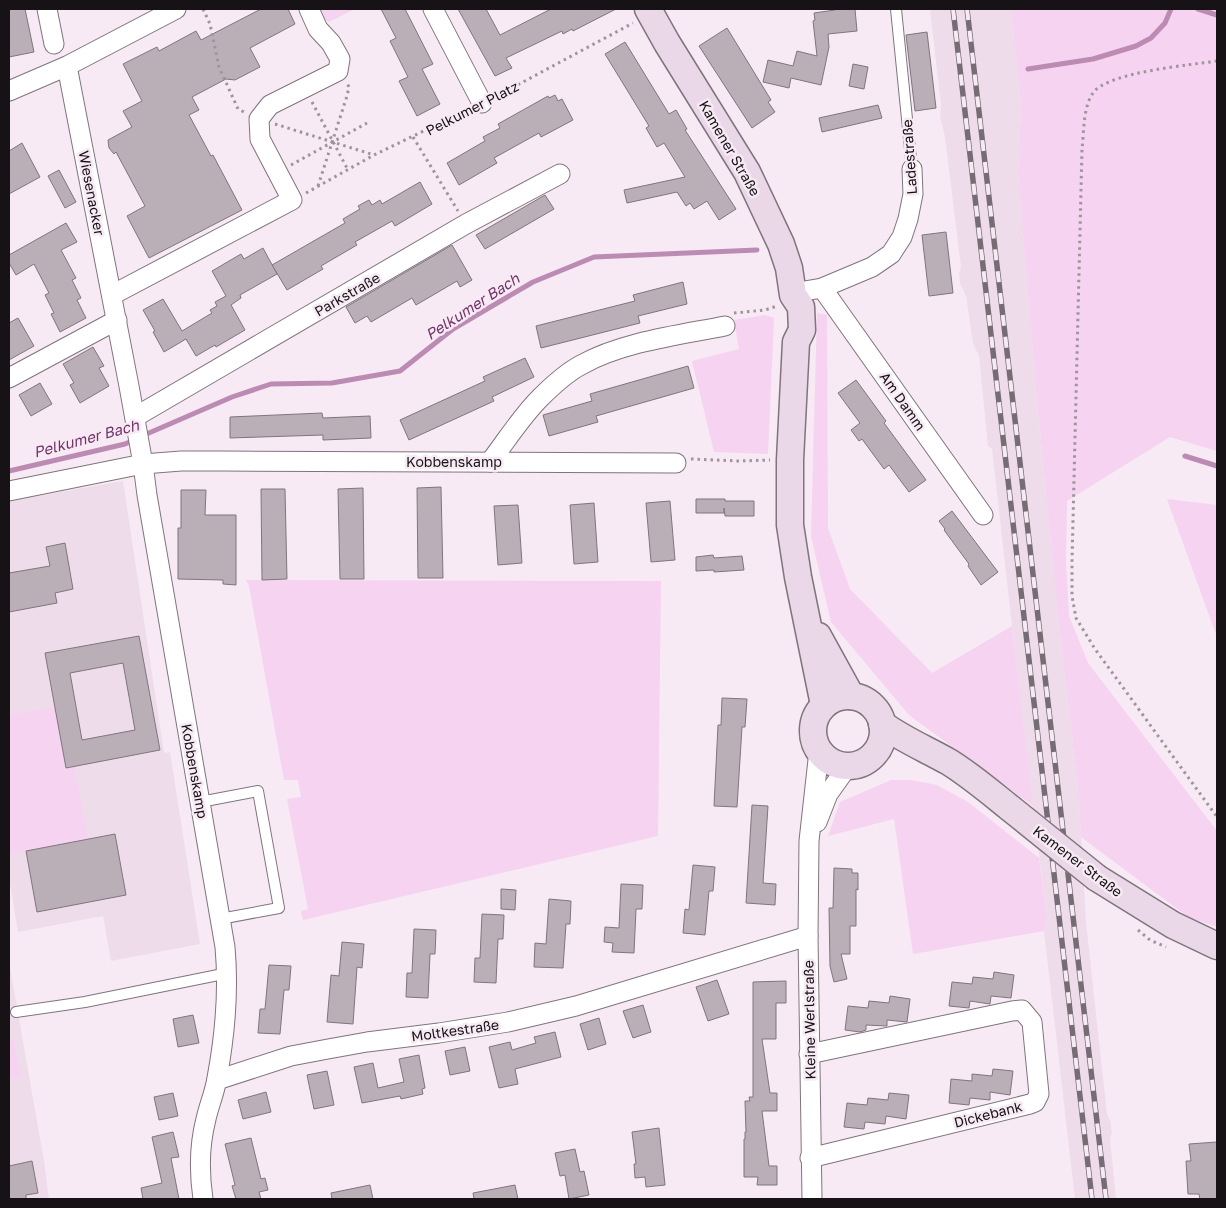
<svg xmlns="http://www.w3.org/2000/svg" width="1226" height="1208" font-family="'Golos Text',sans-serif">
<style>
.built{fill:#efdceb}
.green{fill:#f6d3f0}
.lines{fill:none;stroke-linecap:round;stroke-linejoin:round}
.stream{stroke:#bc8bb4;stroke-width:5}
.building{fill:#baaeb7;stroke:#80757e;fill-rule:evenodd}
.service-casing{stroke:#7f747d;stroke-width:12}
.minor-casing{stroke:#7f747d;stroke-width:21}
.secondary-casing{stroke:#7f747d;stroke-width:29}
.path{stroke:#9e949c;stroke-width:3;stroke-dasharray:2.5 4;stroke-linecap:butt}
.service{stroke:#fff;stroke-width:10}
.minor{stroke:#fff;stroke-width:19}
.secondary{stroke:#ead7e7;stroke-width:26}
.rail-casing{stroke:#756d73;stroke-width:5.5}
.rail{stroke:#f7eaf4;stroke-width:4;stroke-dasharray:11;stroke-linecap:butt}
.secondary-bridge-casing{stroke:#7f747d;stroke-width:29;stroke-linecap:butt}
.secondary-bridge{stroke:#ead7e7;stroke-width:26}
.labels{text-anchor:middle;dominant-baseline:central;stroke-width:5;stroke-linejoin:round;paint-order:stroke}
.street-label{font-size:14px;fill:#161215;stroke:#f7eaf4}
.water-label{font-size:15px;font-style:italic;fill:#703368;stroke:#f7eaf4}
</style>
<rect width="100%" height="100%" fill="#f7eaf4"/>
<g class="built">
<polygon points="930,9 1011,9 1021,106 1018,174 1036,391 1058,616 1079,798 1086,922 1107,1114 1110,1120 1112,1132 1110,1139 1116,1199 1075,1199 1044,931 1047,917 1031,793 992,449 988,446 979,356 973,343 966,296 960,283 959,273 961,267 945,137 940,117 941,105"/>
<polygon points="123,481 164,753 170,752 200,944 111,961 103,916 18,932 9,877 9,501"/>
<polygon points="9,962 44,1161 49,1199 9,1199"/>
</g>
<g class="green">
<polygon points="314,9 355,9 329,22 318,16"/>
<polygon points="1011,9 1217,9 1217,451 1170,437 1067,501 1066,562 1069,616 1088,663 1217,831 1217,927 1188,917 1081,837 1079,798 1058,616 1036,391 1018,174 1021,106"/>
<polygon points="817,313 827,315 828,528 850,589 932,673 1012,626 1033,806 909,715 831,622 811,536"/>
<polygon points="765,315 774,318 768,454 714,452 692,361 739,349 734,320"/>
<polygon points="1167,499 1217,505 1217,637"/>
<polygon points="246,580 661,581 658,836 303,920 301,911 308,909 287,799 301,797 298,780 284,780 249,586"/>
<polygon points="55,707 74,766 88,839 9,854 9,715"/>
<polygon points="891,780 911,780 937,785 968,802 1039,858 1047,917 1044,931 913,954 894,819 828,836 840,802"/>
<polygon points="14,1040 21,1077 9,1079 9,1042"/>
</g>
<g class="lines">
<g class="stream">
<polyline points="1198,9 1217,15"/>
<polyline points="1028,69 1093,59 1136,46 1151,38 1165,23 1171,9"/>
<polyline points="142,436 232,397 271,384 332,383 400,371 453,329 533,282 594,257 757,250"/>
<polyline points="1185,456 1217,466"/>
<polyline points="9,471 125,444 134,440"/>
</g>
</g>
<g class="building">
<polygon points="9,9 25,9 34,52 9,57"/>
<polygon points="261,9 288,9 295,24 250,48 260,67 235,80 226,79 192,97 199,110 189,115 211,156 213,155 242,210 149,258 127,216 145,206 116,152 114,154 109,148 108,140 132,127 123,111 142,101 123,64 157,47 159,51 196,31 201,40"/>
<polygon points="381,9 405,9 433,64 422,69 440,104 417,116 399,81 408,77 390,41 396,38"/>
<polygon points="458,9 486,9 500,35 551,9 616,9 573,31 572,29 563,34 562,31 506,58 512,68 495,76"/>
<polygon points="835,9 855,9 857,31 828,34 829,47 821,85 791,78 789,88 763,82 768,60 793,66 797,51 817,56 813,21 815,20 814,13 835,10"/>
<polygon points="727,28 771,100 768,102 775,112 752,128 699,46"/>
<polygon points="927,32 936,108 915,111 906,35"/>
<polygon points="625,42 669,114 676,110 687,129 685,130 736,209 719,220 707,201 694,209 690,203 686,206 677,192 627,203 624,190 685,177 664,143 657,147 646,128 649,126 605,54"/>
<polygon points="853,64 868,67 864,89 849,86"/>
<polygon points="555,95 558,101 562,99 573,120 541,137 539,133 494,158 497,163 459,185 447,163 485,141 483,137 500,128 498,124 548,96 549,98"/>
<polygon points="878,105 882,118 822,132 819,118"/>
<polygon points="22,143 40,177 9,194 9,151"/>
<polygon points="59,170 76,202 65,208 48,176"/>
<polygon points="420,182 432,204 395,226 392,221 355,242 357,245 321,266 323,269 287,290 272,265 345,223 343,219 360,209 358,206 369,200 372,205 380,200 382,204"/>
<polygon points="545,195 554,209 485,249 476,235"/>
<polygon points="66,223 77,242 61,250 76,278 72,280 81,298 77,300 86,318 60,332 51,314 54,313 45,295 49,293 34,264 16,275 9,263 9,255"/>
<polygon points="946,232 953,293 929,296 922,235"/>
<polygon points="452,245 472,280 460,287 457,281 416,305 412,298 371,322 367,316 355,323 346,307"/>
<polygon points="263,248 277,274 240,295 241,298 231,305 245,330 216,347 215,345 196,356 186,339 164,352 153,332 155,331 143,310 163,299 182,331 212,313 210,310 217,306 215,302 226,296 212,271 241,254 244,259"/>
<polygon points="683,282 687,304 638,316 640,323 541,348 536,326 635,301 633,295"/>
<polygon points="18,318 34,346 9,360 9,323"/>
<polygon points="93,347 104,366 99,368 109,386 80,403 70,385 74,383 63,364"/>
<polygon points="525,358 534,377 492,397 494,401 409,440 400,420 485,381 483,377"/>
<polygon points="688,366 694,388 596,416 598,422 549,436 543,415 592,401 590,394"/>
<polygon points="856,380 886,421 884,423 926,480 909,492 889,465 884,469 862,439 859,441 851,430 860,423 838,393"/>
<polygon points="40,383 52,404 31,416 19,395"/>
<polygon points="322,413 323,418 370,416 371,438 323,440 323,435 230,438 230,417"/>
<polygon points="441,487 443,578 418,578 417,488"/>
<polygon points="363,488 364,579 340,579 338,489"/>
<polygon points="261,489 285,489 287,579 262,580"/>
<polygon points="181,490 206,490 205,515 236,515 236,585 223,584 223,580 178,579 178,528 181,528"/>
<polygon points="696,499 725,499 725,501 754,501 754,516 725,516 724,508 724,513 696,513"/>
<polygon points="670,501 675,560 651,562 646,503"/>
<polygon points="594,503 598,562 574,564 570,505"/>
<polygon points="518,505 522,563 498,565 494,506"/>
<polygon points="952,511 998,572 981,585 968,566 969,564 944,530 945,529 939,521"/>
<polygon points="65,543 73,589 55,593 57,603 9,612 9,573 50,566 46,547"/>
<polygon points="713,555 714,558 742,556 744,570 714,572 714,570 696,571 696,557"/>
<path d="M139 636 160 750 66 768 45 653ZM123 663 135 730 82 740 70 673Z"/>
<polygon points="722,698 747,699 745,727 742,727 737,807 714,806 718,725 721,725"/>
<polygon points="752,805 768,806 763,883 776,884 775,905 746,903"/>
<polygon points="115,834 126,895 37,912 26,851"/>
<polygon points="693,865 715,867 713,891 709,891 705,935 683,933 685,909 689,910"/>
<polygon points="834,868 852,869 852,873 858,873 858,890 856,889 856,926 850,926 850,954 841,954 847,979 834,982 830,966 829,908 833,908"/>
<polygon points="621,884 643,885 642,909 636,909 634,953 612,952 613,943 604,942 605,927 619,928"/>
<polygon points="501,889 516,890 515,910 501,909"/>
<polygon points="549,899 571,901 570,924 566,924 563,968 534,967 535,943 546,944"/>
<polygon points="482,914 504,915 503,939 498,939 496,983 474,982 475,958 480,958"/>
<polygon points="414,929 436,930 435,954 430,954 428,998 406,997 407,973 412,973"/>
<polygon points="342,942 364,944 362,968 357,967 353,1024 327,1022 331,975 339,976"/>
<polygon points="269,965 291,966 289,990 284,990 280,1034 258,1033 260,1009 265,1009"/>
<polygon points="994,972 1014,975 1011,998 991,996 990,1004 970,1001 969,1008 949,1006 952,982 972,984 973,977 993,979"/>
<polygon points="717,980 729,1014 708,1021 696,987"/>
<polygon points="786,981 786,1003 776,1003 776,1039 762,1039 770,1093 777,1093 777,1111 762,1111 769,1166 777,1166 777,1185 757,1185 758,1177 744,1177 744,1139 745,1139 745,1132 746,1132 745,1101 750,1101 749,1097 753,1097 753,982"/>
<polygon points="890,996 910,999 907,1022 887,1020 887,1026 866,1025 866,1030 860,1032 845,1030 848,1006 868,1008 869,1001 889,1003"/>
<polygon points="643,1005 651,1032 633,1038 623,1011"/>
<polygon points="193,1015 199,1043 178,1047 173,1019"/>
<polygon points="599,1018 606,1044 588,1050 580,1024"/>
<polygon points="555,1032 561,1057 515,1069 518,1084 499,1088 489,1047 510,1042 512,1050 536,1043 534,1037"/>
<polygon points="465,1047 470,1071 450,1075 445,1051"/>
<polygon points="419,1055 425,1088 422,1089 423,1094 401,1099 400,1096 362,1103 354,1067 373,1063 378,1088 404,1082 399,1059"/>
<polygon points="993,1069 1013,1071 1010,1095 990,1092 990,1100 970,1098 969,1105 949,1103 951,1079 972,1081 972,1074 992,1076"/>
<polygon points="327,1071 334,1105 314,1109 307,1075"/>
<polygon points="266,1092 271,1112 243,1119 238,1100"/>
<polygon points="173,1093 178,1116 159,1120 154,1097"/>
<polygon points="889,1093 909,1095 906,1119 886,1116 885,1124 865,1122 864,1129 844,1127 847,1103 867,1105 868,1098 888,1100"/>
<polygon points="659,1128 665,1185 646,1187 645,1177 635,1178 634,1164 636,1164 632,1132"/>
<polygon points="173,1132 179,1157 171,1158 179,1199 143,1199 141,1188 162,1183 152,1137"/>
<polygon points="251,1138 261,1179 265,1178 268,1190 259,1192 261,1199 236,1199 232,1186 235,1185 225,1144"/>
<polygon points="1217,1142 1217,1199 1200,1199 1199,1194 1188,1194 1186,1161 1191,1161 1189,1144"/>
<polygon points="575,1149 580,1172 584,1171 589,1195 569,1199 565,1175 560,1176 555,1153"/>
<polygon points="32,1161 38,1193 26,1195 26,1199 9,1199 9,1166"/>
<polygon points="370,1185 373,1199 332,1199 331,1193"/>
<polygon points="515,1185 518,1199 474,1199 473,1193"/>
</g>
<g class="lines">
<g class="service-casing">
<g id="service">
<polyline points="896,9 912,169"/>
<polyline points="200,802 258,791 279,908 220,919"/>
<polyline points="16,1012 85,1002 228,973"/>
</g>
</g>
<g class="minor-casing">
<g id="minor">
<polyline points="47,9 54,44"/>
<polyline points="433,9 482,103"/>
<polyline points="9,91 67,66 176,9"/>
<polyline points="822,288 983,515"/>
<polyline points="793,293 822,288 872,267 891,254 902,237 908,219 913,194 912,169"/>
<polyline points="112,295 292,200 260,139 259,119 270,105 338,71 340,59 331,43 318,29 309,9"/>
<polyline points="9,378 117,320"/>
<polyline points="135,417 466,224 560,174"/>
<path d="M490 462C506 441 521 417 540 398 552 386 566 373 581 365 622 342 679 335 725 326"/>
<polyline points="9,491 143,464 129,386 67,66"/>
<polyline points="817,822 828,794 848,766"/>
<polyline points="809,1054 1012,1011 1022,1010 1032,1022 1039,1094 1035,1102 1030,1104 810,1158"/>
<polyline points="217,1080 291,1056 328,1049 367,1042 439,1033 508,1022 576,1006 808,936"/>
<path d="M203 1199C199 1172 199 1146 206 1119 209 1105 215 1092 217 1078 225 1035 229 991 225 947L147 495 143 464 181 461H223L676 463"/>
<polyline points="812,1199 808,936 809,841 819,751"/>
</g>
</g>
<g class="secondary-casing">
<g id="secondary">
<polyline points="648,9 667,43 747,172 781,244 789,268 793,295 801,307 802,330 796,342 790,460 790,525 798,577 824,705"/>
<polyline points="818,636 851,696"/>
<circle cx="848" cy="731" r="35"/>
<path d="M882 724C902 739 926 749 949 762 970 775 990 792 1010 808"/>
<polyline points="1097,878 1173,925 1217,946"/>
</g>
</g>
<g class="path">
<polyline points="203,9 210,24 219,67 238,109 246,113"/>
<path d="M1217 61C1191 65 1107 72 1093 93 1083 107 1084 132 1082 149L1072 562V596L1076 618 1095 649 1217 817"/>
<polyline points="495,97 633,23"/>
<polyline points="312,102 348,170"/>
<polyline points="275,124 374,155"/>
<polyline points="413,137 458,211"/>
<polyline points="291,165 367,123"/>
<polyline points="318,186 347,96 349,87 347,83"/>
<polyline points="306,193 374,155 467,110"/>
<polyline points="734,313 765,310 777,306"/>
<polyline points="691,459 739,461 770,460"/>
<polyline points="1138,930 1150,940 1166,947"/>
</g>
<use href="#service" class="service"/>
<use href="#minor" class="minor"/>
<use href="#secondary" class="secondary"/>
<g class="rail-casing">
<g id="rail">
<polyline points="953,9 1092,1199"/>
<polyline points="967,9 1106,1199"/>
</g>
</g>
<use href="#rail" class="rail"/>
<g class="secondary-bridge-casing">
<polyline id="secondary-bridge" points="1010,808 1097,878"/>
</g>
<use href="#secondary-bridge" class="secondary-bridge"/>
</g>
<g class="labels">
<g class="street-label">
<text transform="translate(472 108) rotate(-27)">Pelkumer Platz</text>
<text transform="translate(730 148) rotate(60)">Kamener Straße</text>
<text transform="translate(909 157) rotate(-94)">Ladestraße</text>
<text transform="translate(92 193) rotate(79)">Wiesenacker</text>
<text transform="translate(347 294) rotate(-30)">Parkstraße</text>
<text transform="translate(903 401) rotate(55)">Am Damm</text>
<text x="454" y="461">Kobbenskamp</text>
<text transform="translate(195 771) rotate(80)">Kobbenskamp</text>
<text transform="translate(1078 861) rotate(37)">Kamener Straße</text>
<text transform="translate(809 1020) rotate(-91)">Kleine Werlstraße</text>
<text transform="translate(455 1030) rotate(-8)">Moltkestraße</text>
<text transform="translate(988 1114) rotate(-14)">Dickebank</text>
</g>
<g class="water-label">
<text transform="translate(472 306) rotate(-33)">Pelkumer Bach</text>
<text transform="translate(86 438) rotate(-15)">Pelkumer Bach</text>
</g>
</g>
<rect width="1226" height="1208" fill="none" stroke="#161215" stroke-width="20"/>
</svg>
